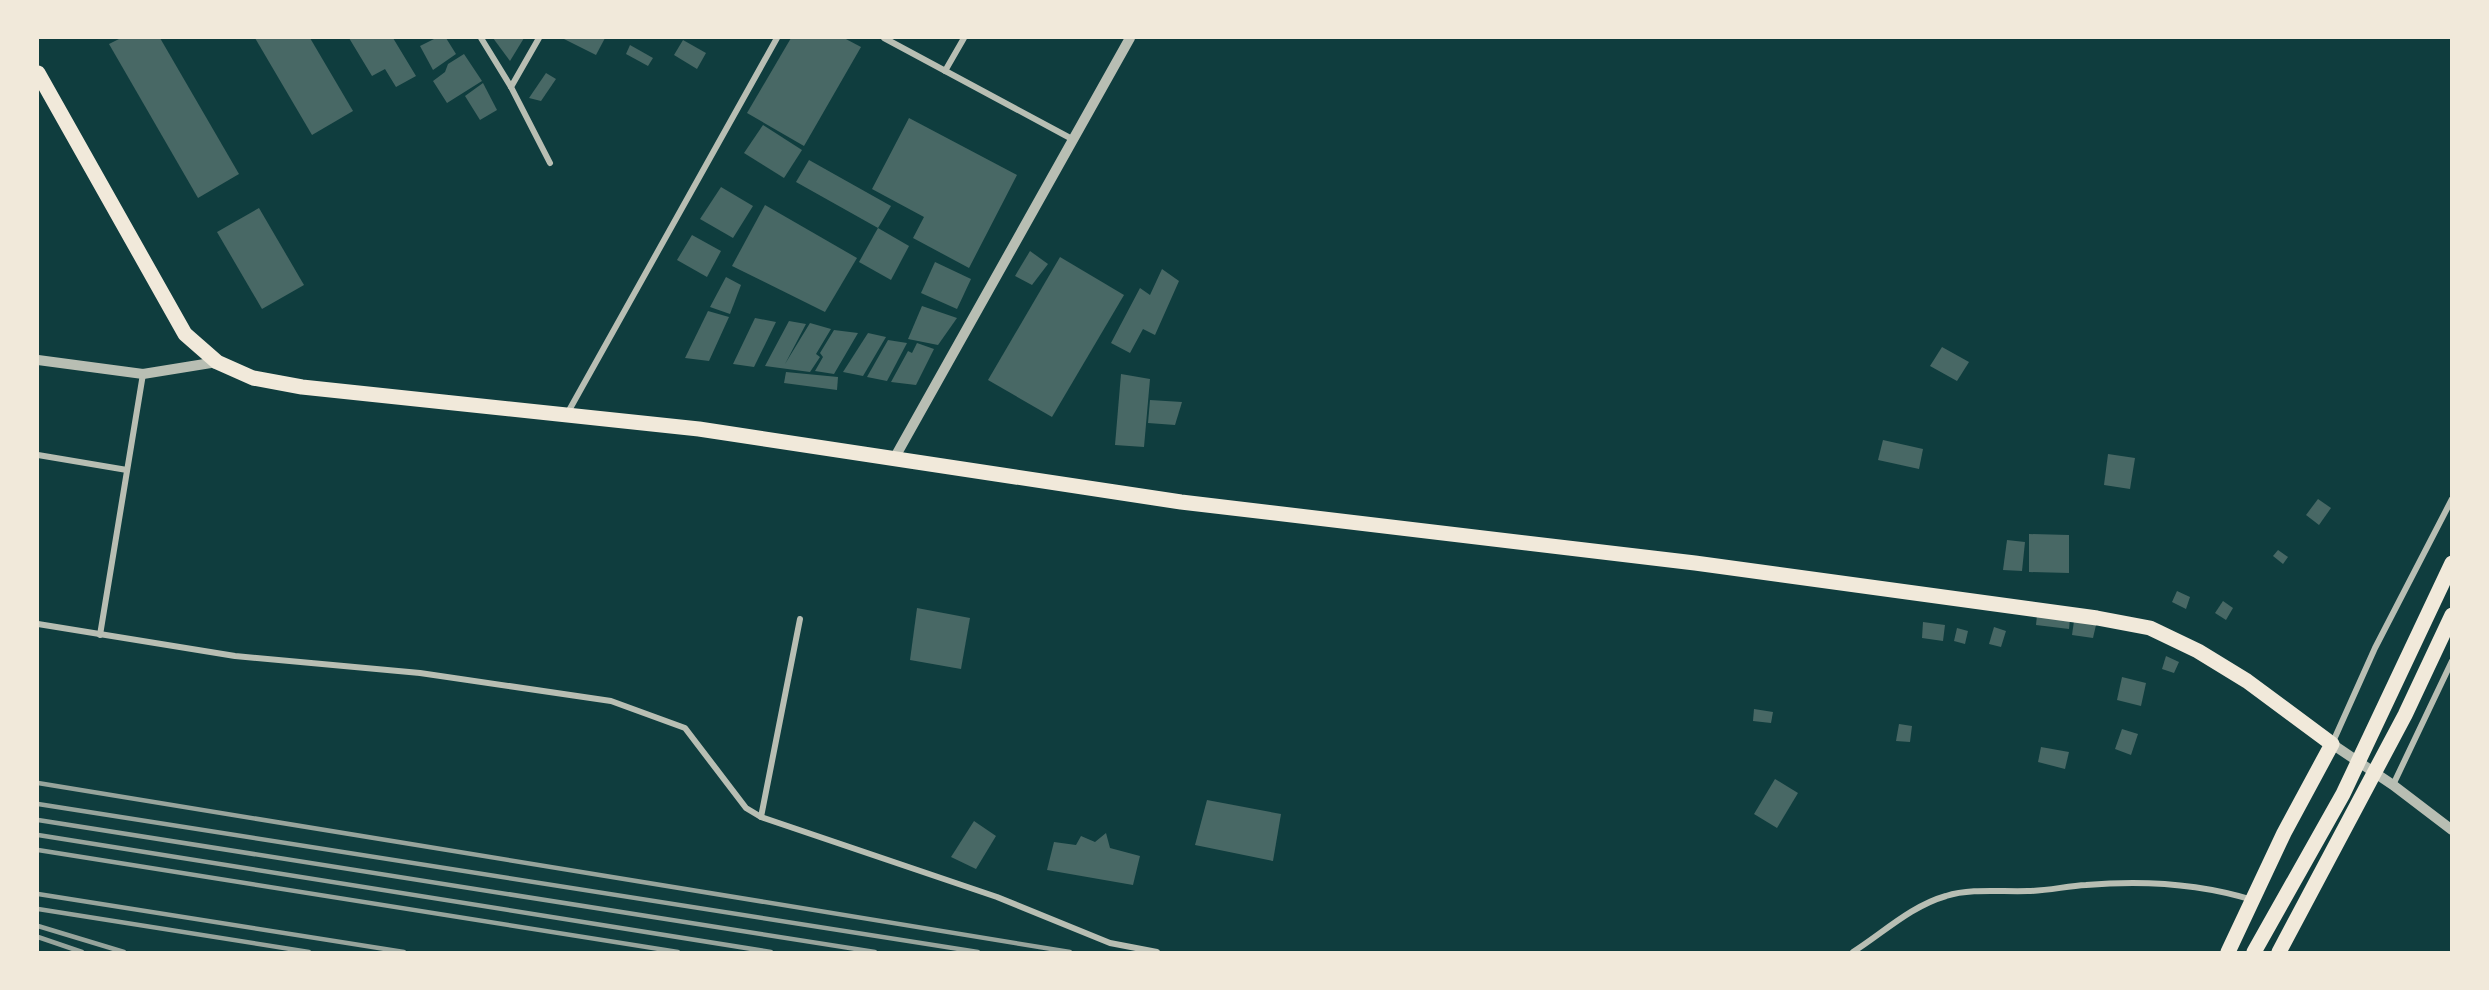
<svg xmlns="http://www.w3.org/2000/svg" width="2489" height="990" font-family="'DM Sans',sans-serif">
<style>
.building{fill:#486865}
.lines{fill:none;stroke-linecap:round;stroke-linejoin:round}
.minor{stroke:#b8beb3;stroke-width:6}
.tertiary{stroke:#b8beb3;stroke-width:10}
.primary{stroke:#f1e9da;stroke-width:15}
.rail{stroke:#97a49c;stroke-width:4.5}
</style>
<rect width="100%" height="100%" fill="#0f3d3e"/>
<g class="building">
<polygon points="121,38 160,38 239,174 198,198 109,44"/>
<polygon points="255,38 310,38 353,111 312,135"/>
<polygon points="349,38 393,38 416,76 396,87 385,69 372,76"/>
<polygon points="436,38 446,38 456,54 433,70 420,46"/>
<polygon points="493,38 524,38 510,61"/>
<polygon points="562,38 605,38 596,55"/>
<polygon points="791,38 844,38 861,47 804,146 747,113"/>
<polygon points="683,40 706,53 697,69 674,55"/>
<polygon points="630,45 653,58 648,66 626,54"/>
<polygon points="464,54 482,81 447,103 433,81 445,72 448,64"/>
<polygon points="546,73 556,79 541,101 529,98"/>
<polygon points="483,83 497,110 480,120 465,96"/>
<polygon points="909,118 1017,175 969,268 913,238 924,217 872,189"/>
<polygon points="763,125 802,150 784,178 744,153"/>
<polygon points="809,160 891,206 878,228 796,182"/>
<polygon points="721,187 753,206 733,238 700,219"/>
<polygon points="765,205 857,258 825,312 732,266"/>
<polygon points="259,208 304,285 262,309 217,232"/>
<polygon points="878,228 909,246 891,280 859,262"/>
<polygon points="692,235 721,251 707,277 677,260"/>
<polygon points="1030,251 1048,264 1032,285 1015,276"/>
<polygon points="1060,257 1124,295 1052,417 988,380"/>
<polygon points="935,262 971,279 957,309 921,293"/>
<polygon points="1162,269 1179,281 1155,335 1143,329 1130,353 1111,343 1140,288 1150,295"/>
<polygon points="726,277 741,285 730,314 710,307"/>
<polygon points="922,306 957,318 938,345 908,339"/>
<polygon points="708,311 729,317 709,361 685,358"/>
<polygon points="755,318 776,322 754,367 733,364"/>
<polygon points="789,321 806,324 785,364 810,323 831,329 816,354 820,357 810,372 765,366"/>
<polygon points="834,330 858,333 834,374 815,371 823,357 820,353"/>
<polygon points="868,333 886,337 863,376 843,372"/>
<polygon points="888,340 907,343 887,381 867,377"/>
<polygon points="917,343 934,349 916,385 891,382 908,351 912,353"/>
<polygon points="1942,347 1969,362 1957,381 1930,366"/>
<polygon points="786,372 838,377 837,390 784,383"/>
<polygon points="1121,374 1150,379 1144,447 1115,445"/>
<polygon points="1150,400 1182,402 1175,425 1148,423"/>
<polygon points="1883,440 1923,449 1919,469 1878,460"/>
<polygon points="2108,454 2135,458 2130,489 2104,485"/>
<polygon points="2318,499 2331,508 2319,525 2306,515"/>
<polygon points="2029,534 2069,535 2069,573 2029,572"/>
<polygon points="2007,540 2025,542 2022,571 2003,570"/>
<polygon points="2278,550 2288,557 2283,564 2273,556"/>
<polygon points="2177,591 2190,597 2186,609 2172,602"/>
<polygon points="2223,601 2233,608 2226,620 2215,613"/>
<polygon points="917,608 970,618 961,669 910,660"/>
<polygon points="2037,615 2070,619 2069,629 2036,625"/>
<polygon points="2074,621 2096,625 2093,638 2072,635"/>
<polygon points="1923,622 1945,625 1943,641 1922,638"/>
<polygon points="1994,627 2006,631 2001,647 1989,644"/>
<polygon points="1957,628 1968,631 1965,644 1954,641"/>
<polygon points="2166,656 2179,662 2174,673 2162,669"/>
<polygon points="2122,677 2146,683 2141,706 2117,700"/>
<polygon points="1754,709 1773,712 1771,723 1753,721"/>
<polygon points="1899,724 1912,726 1910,742 1896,741"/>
<polygon points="2122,729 2138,734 2131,755 2115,749"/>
<polygon points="2041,747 2069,752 2065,769 2038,762"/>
<polygon points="1775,779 1798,793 1777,828 1754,814"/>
<polygon points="1207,800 1281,814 1273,861 1195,845"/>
<polygon points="974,821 996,836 976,869 951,857"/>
<polygon points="1106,833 1110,848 1140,856 1133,885 1047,870 1054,842 1076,845 1081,836 1095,842"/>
</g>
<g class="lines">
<g class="minor">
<polyline points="481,38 511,87 550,163"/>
<polyline points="884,38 1072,139"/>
<polyline points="945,71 964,38"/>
<polyline points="511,87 539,38"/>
<polyline points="567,414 777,38"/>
<polyline points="38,455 127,470"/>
<polyline points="38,624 235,656 420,673 611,701 685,728 746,808 761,817 997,897 1110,943 1157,952"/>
<polyline points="100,635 143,374"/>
<polyline points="2332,744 2375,648 2452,499"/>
<polyline points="2393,785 2452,661"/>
<polyline points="761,817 800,619"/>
<path d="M1853 952C1883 933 1911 906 1946 896 1971 888 2001 892 2028 891 2047 891 2067 886 2086 885 2143 880 2198 883 2253 900"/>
</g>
<g class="tertiary">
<polyline points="38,360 143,374 217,362"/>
<polyline points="895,457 1130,38"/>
<polyline points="2332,744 2393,785 2452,830"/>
</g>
<g class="primary">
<polyline points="38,73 185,334 217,362 253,378 302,387 699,429 1181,502 1695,563 2097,618 2150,628 2198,651 2247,681 2332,744 2284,833 2228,952"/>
<polyline points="2254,952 2343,794 2452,563"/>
<polyline points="2279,952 2405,715 2452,615"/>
</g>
<g class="rail">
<polyline points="38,783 1070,952"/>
<polyline points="38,804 978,952"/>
<polyline points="38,820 875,952"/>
<polyline points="38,835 771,952"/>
<polyline points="38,850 678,952"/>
<polyline points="38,894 404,952"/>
<polyline points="38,909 309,952"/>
<polyline points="38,926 124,952"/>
<polyline points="38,937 82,952"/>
</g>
</g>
<rect width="2489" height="990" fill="none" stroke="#f1e9da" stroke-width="78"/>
</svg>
